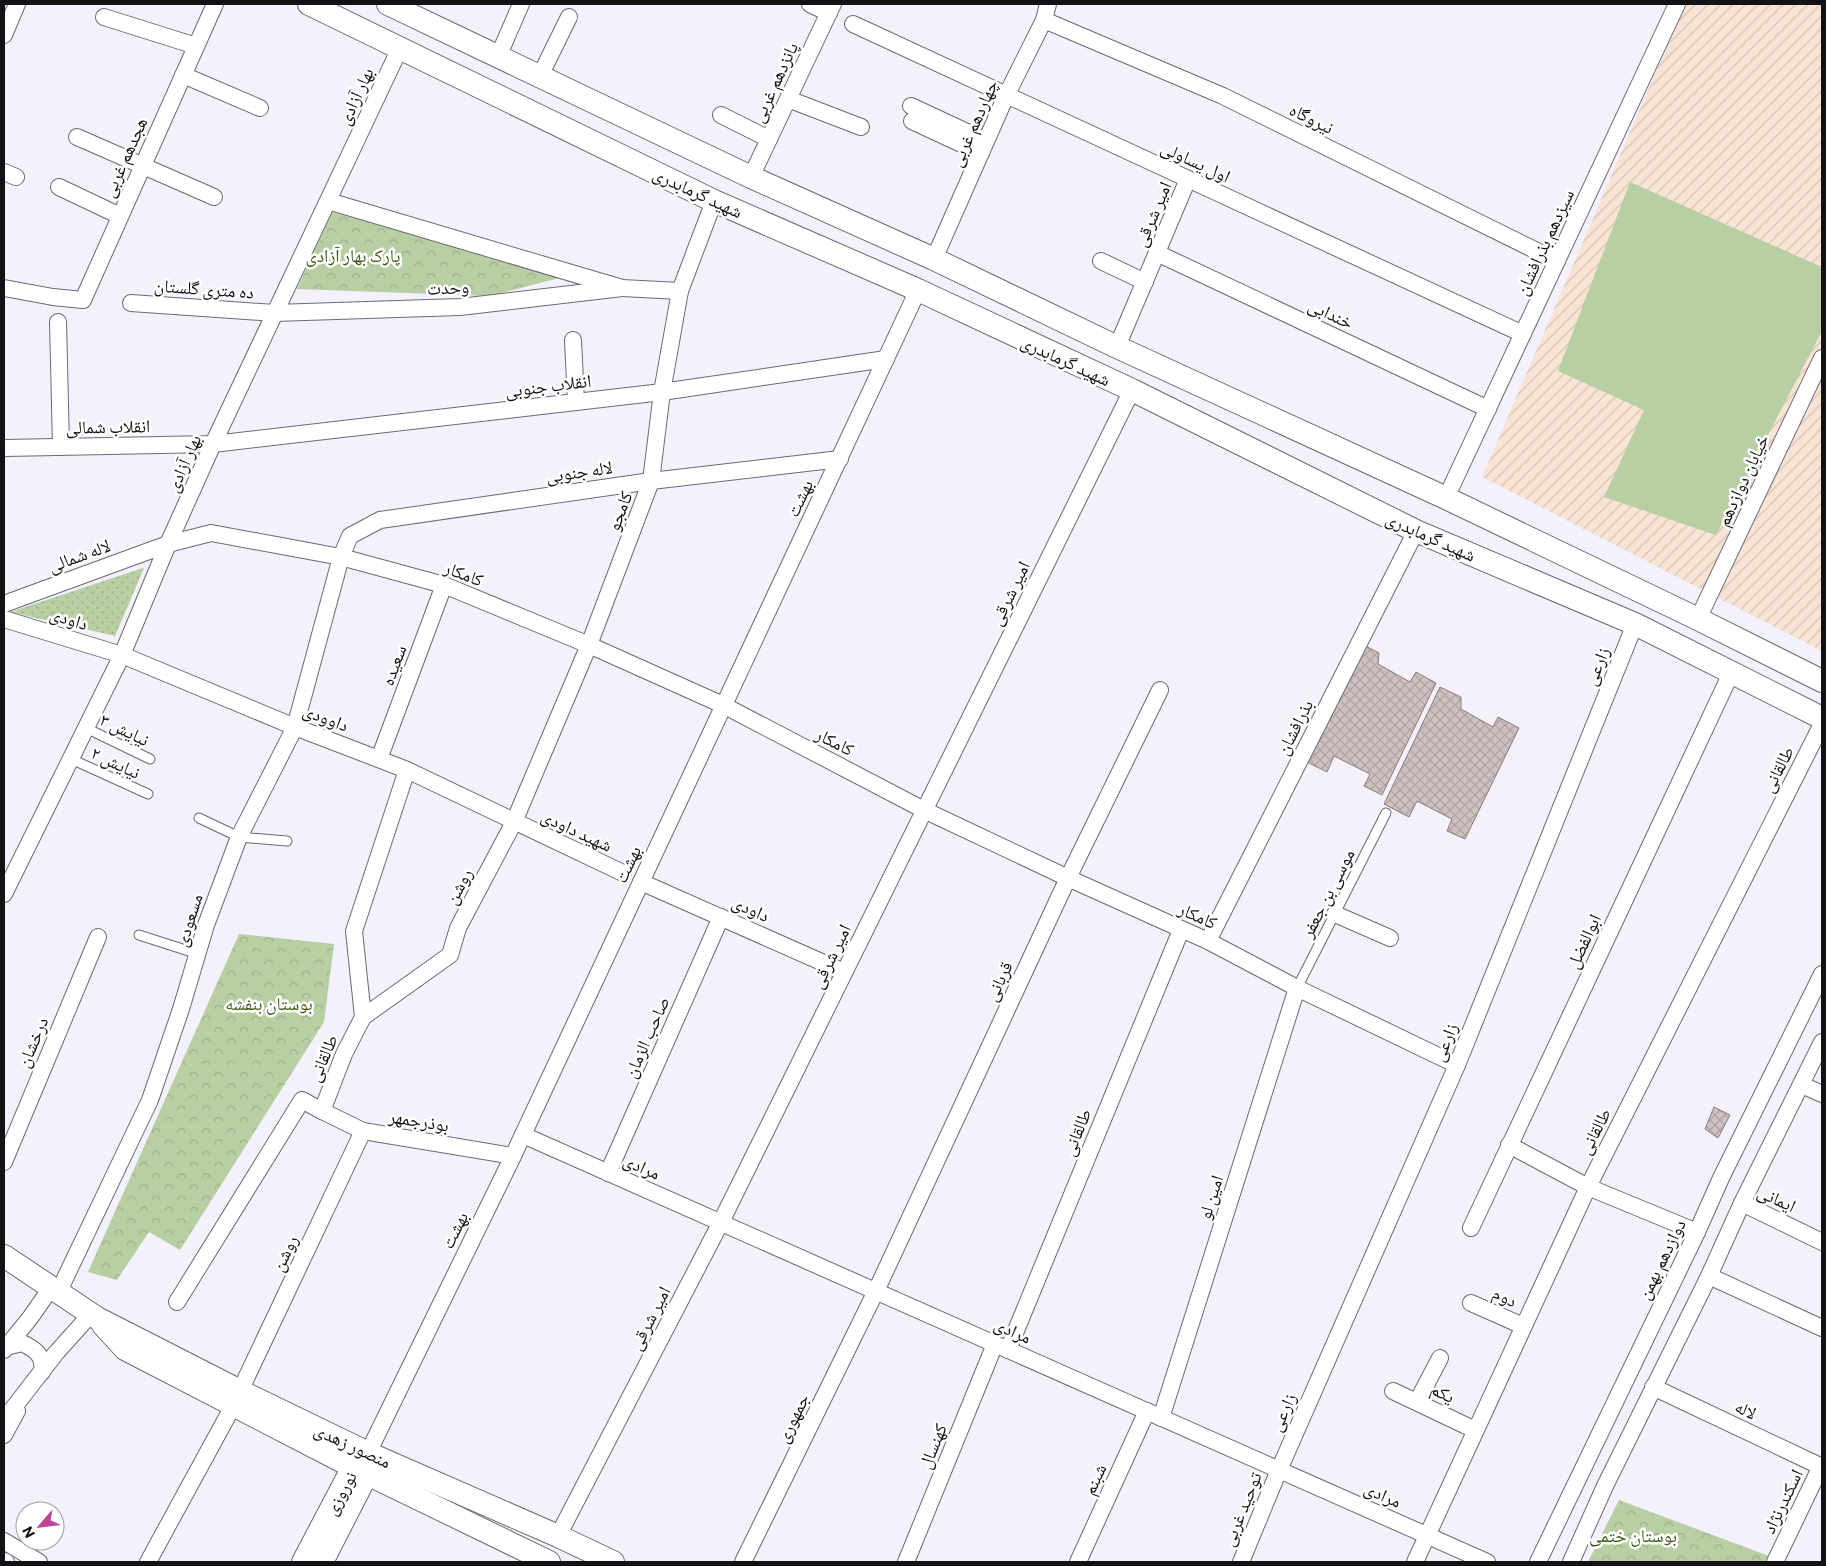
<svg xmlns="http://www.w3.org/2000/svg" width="1826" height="1566" font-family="Commissioner,'Noto Naskh Arabic',sans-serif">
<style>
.industrial{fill:url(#industrial-furrows)}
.grass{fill:url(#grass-dots)}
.park{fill:url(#park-crowns)}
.pitch{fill:#b7cfa3}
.building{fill:url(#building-cross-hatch);stroke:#8a7d7c}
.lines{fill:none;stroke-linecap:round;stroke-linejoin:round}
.service-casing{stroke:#6d6973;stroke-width:11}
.minor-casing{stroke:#6d6973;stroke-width:18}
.secondary-casing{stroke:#6d6973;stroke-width:24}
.service{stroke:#fff;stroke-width:9}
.minor{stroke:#fff;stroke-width:16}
.secondary{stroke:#fff;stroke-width:22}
.labels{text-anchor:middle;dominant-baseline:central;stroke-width:5;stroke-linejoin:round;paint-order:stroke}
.street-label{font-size:18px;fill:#121115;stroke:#fff}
.park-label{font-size:18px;fill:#395913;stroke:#fff}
</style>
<defs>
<pattern id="industrial-furrows" width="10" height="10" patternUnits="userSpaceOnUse" patternTransform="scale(1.25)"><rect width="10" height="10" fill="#f8e4d5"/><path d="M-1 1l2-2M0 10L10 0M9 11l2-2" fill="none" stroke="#d4c3b6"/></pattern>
<pattern id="grass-dots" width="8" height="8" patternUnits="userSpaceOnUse" patternTransform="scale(1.25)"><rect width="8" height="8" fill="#b7cfa3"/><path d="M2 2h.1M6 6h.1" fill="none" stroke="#9cb18b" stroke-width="1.8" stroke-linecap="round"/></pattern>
<pattern id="park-crowns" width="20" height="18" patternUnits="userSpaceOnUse" patternTransform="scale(1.25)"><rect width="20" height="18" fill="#b7cfa3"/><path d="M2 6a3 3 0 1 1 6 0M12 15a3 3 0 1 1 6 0" fill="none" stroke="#9cb18b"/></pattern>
<pattern id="building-cross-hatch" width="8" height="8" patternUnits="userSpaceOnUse" patternTransform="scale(1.25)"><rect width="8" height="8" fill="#cec0be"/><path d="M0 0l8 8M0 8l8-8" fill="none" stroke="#b0a4a2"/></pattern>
</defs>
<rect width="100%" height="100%" fill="#f4f0fc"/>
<polygon class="industrial" points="1685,4 1822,4 1822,651 1482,477"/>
<polygon class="grass" points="144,568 115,636 10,612 143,568"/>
<g class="park">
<polygon points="332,212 567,276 490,296 297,289"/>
<polygon points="239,934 334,944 324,1022 180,1250 149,1232 117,1280 88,1272"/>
<polygon points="1619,1500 1769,1556 1766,1562 1588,1562"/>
</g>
<polygon class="pitch" points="1630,182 1822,267 1822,331 1716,535 1604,497 1644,410 1558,371"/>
<g class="building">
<polygon points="1358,642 1379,653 1378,664 1410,682 1416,672 1436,683 1382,795 1364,786 1370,774 1334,756 1327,772 1301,759"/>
<polygon points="1440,687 1461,697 1461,709 1493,727 1498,717 1519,728 1465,839 1447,831 1452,819 1417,801 1409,817 1384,804"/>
<polygon points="1714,1107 1730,1115 1718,1138 1705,1129"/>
</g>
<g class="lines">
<g class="service-casing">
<g id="service">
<polyline points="86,728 150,759"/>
<polyline points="71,759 148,794"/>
<polyline points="199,818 239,837 287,841"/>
<polyline points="139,935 198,954"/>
<polyline points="1297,988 1386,813"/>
</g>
</g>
<g class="minor-casing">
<g id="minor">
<polyline points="810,4 829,13"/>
<polyline points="104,17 196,46"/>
<polyline points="1044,20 1223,96 1557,261"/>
<polyline points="853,24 1523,334"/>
<polyline points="4,35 17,4"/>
<polyline points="498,57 521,4"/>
<polyline points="183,75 260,108"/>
<polyline points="540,76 569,17"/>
<polyline points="788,99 861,127"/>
<polyline points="911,106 986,141"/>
<polyline points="721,115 769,139"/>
<polyline points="912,121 981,153"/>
<polyline points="77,137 214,197"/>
<polyline points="4,172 16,177"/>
<polyline points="751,177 833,4"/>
<polyline points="59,187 120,216"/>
<polyline points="328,201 622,288 680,291"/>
<polyline points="1157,253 1488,409"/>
<polyline points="934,259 1006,96 1044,20 1048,4"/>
<polyline points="1101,261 1145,282"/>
<polyline points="4,288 53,297 83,300 215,4"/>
<polyline points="131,303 274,313 460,307 622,288"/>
<polyline points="58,322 61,447"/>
<polyline points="573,340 576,402"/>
<polyline points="1117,347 1188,179"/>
<polyline points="4,448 213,444 662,392 886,359"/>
<polyline points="1446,498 1677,4"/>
<polyline points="4,604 168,544 211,533 341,557 444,585 589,645 723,705 924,810 1068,878 1208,941 1297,988 1457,1065"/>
<polyline points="4,619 122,655 295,727 407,770 623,873"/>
<polyline points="1698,619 1822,358"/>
<polyline points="379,759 444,585"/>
<polyline points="641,882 844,972"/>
<polyline points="4,894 122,655 168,544 213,444 400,48"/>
<polyline points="1335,914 1390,938"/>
<polyline points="1208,941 1416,531"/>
<polyline points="363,1017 450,955 458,928 514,822 589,645 651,481 662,392 680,291 714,201"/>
<polyline points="1802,1085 1822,1094"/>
<polyline points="322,1111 363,1131 513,1156"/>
<polyline points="523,1135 1487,1562"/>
<polyline points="1509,1145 1588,1187 1697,1232"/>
<polyline points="4,1162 98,937"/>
<polyline points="608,1173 721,917"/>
<polyline points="1742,1203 1822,1242"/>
<polyline points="1471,1228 1732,671"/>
<polyline points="1709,1276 1822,1328"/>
<polyline points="59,1291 150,1100 181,1009 206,925 239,837 295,727 341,557 350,536 380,520 651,481 840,459"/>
<polyline points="177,1302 302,1100 322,1111 344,1054 363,1017 354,931 407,770"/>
<polyline points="1471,1303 1523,1326"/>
<path d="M6 1347 22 1343C35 1349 45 1356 42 1372"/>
<polyline points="4,1350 30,1318 51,1288"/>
<polyline points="1008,1350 1181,930"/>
<polyline points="1653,1387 1822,1467"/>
<polyline points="240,1391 363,1131"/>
<polyline points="1393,1391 1475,1430"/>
<polyline points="1417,1402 1440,1358"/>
<polyline points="1161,1418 1297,988"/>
<polyline points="4,1420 56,1353 91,1314"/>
<polyline points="4,1435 17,1411"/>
<polyline points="368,1453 513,1156 918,290"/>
<polyline points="558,1536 721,1222 1132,390"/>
<polyline points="4,1541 39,1562"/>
<polyline points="4,1561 6,1562"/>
<polyline points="148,1562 233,1406"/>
<polyline points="743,1562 876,1291 1068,878 1160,690"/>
<polyline points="906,1562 995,1344"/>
<polyline points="1078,1562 1147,1411"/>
<polyline points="1241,1562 1279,1470 1457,1065 1635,624"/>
<polyline points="1415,1562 1588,1187 1822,724"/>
<polyline points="1538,1562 1697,1232 1721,1178 1822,974"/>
<polyline points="1571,1562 1605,1486 1709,1276 1742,1203 1822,1042"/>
<polyline points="1775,1562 1821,1466"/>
</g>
</g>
<g class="secondary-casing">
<g id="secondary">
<polyline points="309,4 714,201 918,290 1132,390 1416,531 1635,624 1822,718"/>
<polyline points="388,4 751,177 934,259 1117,347 1446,498 1698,619 1822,681"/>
<polyline points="4,1256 97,1318 240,1391 368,1453 558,1536 613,1562"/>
<polyline points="103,1325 125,1349 353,1467 549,1562"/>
<polyline points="303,1562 353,1467 363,1457"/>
<polyline points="322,1562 367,1474 368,1459"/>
</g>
</g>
<use href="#service" class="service"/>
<use href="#minor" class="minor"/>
<use href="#secondary" class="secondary"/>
</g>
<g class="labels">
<g class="street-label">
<text transform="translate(774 82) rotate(-65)">پانزدهم غربی</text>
<text transform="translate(355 96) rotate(-65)">بهار آزادی</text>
<text transform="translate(1312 118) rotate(26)">نیروگاه</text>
<text transform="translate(973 123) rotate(-66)">چهاردهم غربی</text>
<text transform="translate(124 157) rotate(-66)">هجدهم غربی</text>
<text transform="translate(1196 161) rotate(25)">اول یساولی</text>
<text transform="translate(698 192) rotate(25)">شهید گرمابدری</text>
<text transform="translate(1152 214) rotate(-67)">امیر شرقی</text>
<text transform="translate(1544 242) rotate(-65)">سیزدهم بذرافشان</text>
<text transform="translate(448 287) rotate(-3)">وحدت</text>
<text transform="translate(204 288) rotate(4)">ده متری گلستان</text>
<text transform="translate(1331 313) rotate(25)">خندابی</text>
<text transform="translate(1066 360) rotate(25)">شهید گرمابدری</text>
<text transform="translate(548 385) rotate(-7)">انقلاب جنوبی</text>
<text transform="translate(108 426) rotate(-1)">انقلاب شمالی</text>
<text transform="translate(183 463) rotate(-66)">بهار آزادی</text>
<text transform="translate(579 471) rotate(-8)">لاله جنوبی</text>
<text transform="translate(1742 480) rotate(-65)">خیابان دوازدهم</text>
<text transform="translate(799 498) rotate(-65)">بهشت</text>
<text transform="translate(619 511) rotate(-69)">کامجو</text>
<text transform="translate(1431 536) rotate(24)">شهید گرمابدری</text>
<text transform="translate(79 555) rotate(-20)">لاله شمالی</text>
<text transform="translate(464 573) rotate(21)">کامکار</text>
<text transform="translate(1009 593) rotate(-64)">امیر شرقی</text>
<text transform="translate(69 618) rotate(17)">داودی</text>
<text transform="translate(393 665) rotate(-70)">سعیده</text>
<text transform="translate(1596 666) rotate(-68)">زارعی</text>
<text transform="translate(326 717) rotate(21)">داوودی</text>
<text transform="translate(1294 727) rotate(-63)">بذرافشان</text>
<text transform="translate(125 729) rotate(26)">نیایش ۳</text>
<text transform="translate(835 741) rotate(27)">کامکار</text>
<text transform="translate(116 762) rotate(25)">نیایش ۲</text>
<text transform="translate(1777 769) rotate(-63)">طالقانی</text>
<text transform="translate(577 830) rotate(25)">شهید داودی</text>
<text transform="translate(627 864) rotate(-65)">بهشت</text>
<text transform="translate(458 886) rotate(-62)">روشن</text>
<text transform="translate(1327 893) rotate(-63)">موسی بن جعفر</text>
<text transform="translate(751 908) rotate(24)">داودی</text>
<text transform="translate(1198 915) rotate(24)">کامکار</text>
<text transform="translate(188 920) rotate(-72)">مسعودی</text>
<text transform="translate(1583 941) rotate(-65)">ابوالفضل</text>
<text transform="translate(830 956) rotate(-64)">امیر شرقی</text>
<text transform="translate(998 981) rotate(-65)">قربانی</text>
<text transform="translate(646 1037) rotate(-66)">صاحب الزمان</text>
<text transform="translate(32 1042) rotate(-67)">درخشان</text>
<text transform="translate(1444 1042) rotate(-68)">زارعی</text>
<text transform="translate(322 1058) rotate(-67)">طالقانی</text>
<text transform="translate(419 1120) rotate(9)">بوذرجمهر</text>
<text transform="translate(1594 1131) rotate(-63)">طالقانی</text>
<text transform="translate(1076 1132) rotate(-68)">طالقانی</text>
<text transform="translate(642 1166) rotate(24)">مرادی</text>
<text transform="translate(1210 1197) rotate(-72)">امین لو</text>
<text transform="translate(1777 1198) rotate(25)">ایمانی</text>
<text transform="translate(454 1230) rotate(-64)">بهشت</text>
<text transform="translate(284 1253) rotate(-65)">روشن</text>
<text transform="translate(1661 1259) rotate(-64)">دوازدهم بهمن</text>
<text transform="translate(1505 1296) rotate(24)">دوم</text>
<text transform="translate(649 1318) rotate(-63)">امیر شرقی</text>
<text transform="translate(1013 1330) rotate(24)">مرادی</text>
<text transform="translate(1443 1392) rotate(26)">یکم</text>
<text transform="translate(1746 1409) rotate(25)">لاله</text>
<text transform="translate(1282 1412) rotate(-66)">زارعی</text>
<text transform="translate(792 1418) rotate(-64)">جمهوری</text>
<text transform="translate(353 1445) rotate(25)">منصور زهدی</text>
<text transform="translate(932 1446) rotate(-68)">کهنسال</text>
<text transform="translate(1094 1479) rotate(-65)">شبنم</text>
<text transform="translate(340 1493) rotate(-61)">نوروزی</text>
<text transform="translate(1383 1494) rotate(24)">مرادی</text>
<text transform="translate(1782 1501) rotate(-64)">اسکندرنژاد</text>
<text transform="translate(1241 1509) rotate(-68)">توحید غربی</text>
</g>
<g class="park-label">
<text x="353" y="255">پارک بهار آزادی</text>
<text x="269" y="1003">بوستان بنفشه</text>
<text x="1633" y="1535">بوستان ختمی</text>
</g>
</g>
<rect width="1826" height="1566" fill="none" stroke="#121115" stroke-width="10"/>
<g transform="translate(40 1526) rotate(242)"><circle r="24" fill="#ffffff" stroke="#a0a0a1"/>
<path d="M0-4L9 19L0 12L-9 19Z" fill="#be469a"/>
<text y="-8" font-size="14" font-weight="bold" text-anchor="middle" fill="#121115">N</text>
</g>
</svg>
